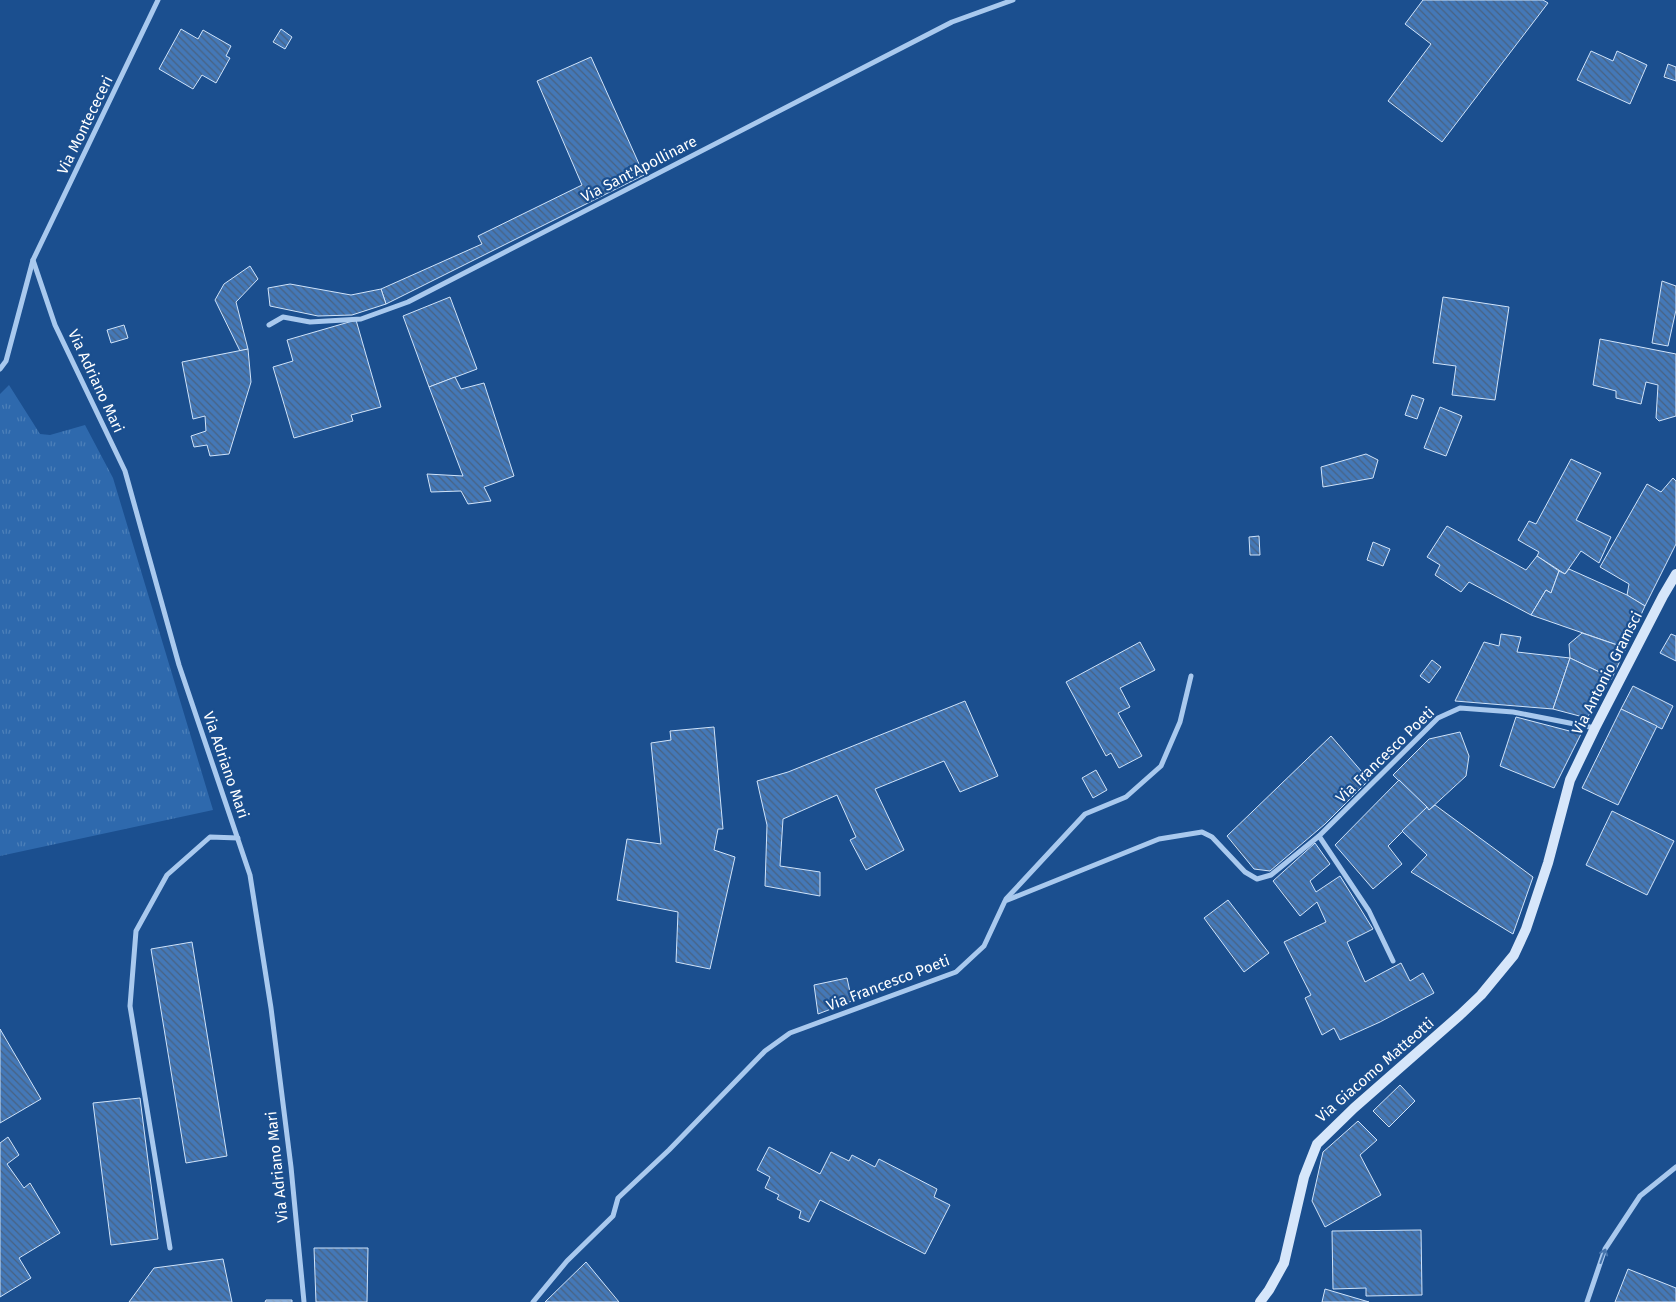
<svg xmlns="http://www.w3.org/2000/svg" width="1676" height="1302" font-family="'Fira Sans',sans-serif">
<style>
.grass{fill:url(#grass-tufts)}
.building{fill:url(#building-back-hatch);stroke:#cfe3fa}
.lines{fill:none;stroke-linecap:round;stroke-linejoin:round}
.minor{stroke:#a9c9ee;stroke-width:5}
.secondary{stroke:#d6e6fa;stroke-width:10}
.oneway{stroke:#4674ac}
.labels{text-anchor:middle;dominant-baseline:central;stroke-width:4.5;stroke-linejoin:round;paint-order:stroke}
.street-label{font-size:15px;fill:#fff;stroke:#1b4f8f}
</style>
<defs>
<pattern id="grass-tufts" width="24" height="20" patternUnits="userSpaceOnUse" patternTransform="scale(1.25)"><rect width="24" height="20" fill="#2e69ad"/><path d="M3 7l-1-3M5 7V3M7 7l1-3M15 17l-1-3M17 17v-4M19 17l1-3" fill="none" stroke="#4d80b9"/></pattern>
<pattern id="building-back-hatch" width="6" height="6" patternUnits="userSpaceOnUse" patternTransform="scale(1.25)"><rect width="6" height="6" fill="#4478b7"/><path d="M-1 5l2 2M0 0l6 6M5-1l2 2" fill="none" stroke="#486282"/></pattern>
</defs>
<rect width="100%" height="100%" fill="#1b4f8f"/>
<polygon class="grass" points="9,385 40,434 50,435 85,425 113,478 213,810 0,856 0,394"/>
<g class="building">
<polygon points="1423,0 1543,0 1548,3 1442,142 1388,101 1431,44 1405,24"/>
<polygon points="181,29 198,39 203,30 231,46 226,56 230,58 216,83 202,75 193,89 159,69"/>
<polygon points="281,29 292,37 285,49 273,42"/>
<polygon points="1591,51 1613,61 1617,51 1647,65 1630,104 1577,80"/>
<polygon points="591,57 644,175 386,304 381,289 482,244 478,236 582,185 537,81"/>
<polygon points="1668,64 1676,67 1676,81 1664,77"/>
<polygon points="250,266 258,279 236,302 248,349 240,351 215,300 224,284"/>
<polygon points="1662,281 1676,286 1676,310 1668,346 1652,343"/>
<polygon points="290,284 351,295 381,289 386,304 352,315 318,316 270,306 268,288"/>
<polygon points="450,297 477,369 429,387 403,316"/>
<polygon points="1443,297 1509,307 1495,400 1452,395 1456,366 1433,363"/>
<polygon points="356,320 381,407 351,415 353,421 294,438 273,367 293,361 287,340"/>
<polygon points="124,325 128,338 111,343 107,330"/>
<polygon points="1600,339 1676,354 1676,416 1659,421 1656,418 1658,385 1646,382 1641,404 1616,398 1616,391 1593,385"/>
<polygon points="248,349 251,382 229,454 210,456 207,445 194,447 191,436 206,431 205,416 193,419 182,362"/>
<polygon points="455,377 461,389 484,383 514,476 484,487 491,501 468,504 461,491 431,492 427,474 463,476 429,387"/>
<polygon points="1412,395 1424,399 1417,419 1405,415"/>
<polygon points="1440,407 1462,416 1446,456 1424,448"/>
<polygon points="1366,454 1378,460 1373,478 1323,487 1321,467"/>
<polygon points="1571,459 1601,473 1576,520 1611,537 1599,563 1581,551 1565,574 1537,556 1539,552 1518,540 1529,521 1536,524"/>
<polygon points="1673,478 1676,481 1676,544 1645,606 1627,595 1629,584 1600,567 1647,484 1661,492"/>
<polygon points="1447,526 1526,570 1537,556 1559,571 1551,593 1546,590 1531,615 1469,582 1461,592 1435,575 1440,565 1427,557"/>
<polygon points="1259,536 1260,555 1250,555 1249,537"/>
<polygon points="1373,542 1390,549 1383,566 1367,560"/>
<polygon points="1569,569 1627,595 1645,606 1626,648 1531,615 1546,590 1551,593 1559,571 1565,574"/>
<polygon points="1582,633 1626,648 1612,678 1570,658 1569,644"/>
<polygon points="1501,634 1521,637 1517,652 1570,658 1553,709 1455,701 1484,642 1499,646"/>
<polygon points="1671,634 1676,636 1676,661 1660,653"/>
<polygon points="1140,642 1155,670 1120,688 1130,707 1118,713 1142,756 1119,768 1111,753 1106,756 1066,682"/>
<polygon points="1570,658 1612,678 1587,718 1553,709"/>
<polygon points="1432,660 1441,667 1429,683 1420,676"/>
<polygon points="1633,686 1673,706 1662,729 1621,709"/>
<polygon points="965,701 998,776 960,792 944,761 875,789 904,850 866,870 850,840 856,837 837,795 783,819 780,866 820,872 820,896 765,886 767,825 757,781 788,772"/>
<polygon points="1621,709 1657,726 1618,805 1582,788"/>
<polygon points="1516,717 1581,734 1554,788 1500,766"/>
<polygon points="714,727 723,829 718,829 714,850 735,857 710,969 676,962 678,912 617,900 627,839 661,844 651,743 671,740 670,731"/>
<polygon points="1460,732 1469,756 1466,776 1429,810 1393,775 1429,739"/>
<polygon points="1331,736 1369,780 1325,824 1270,871 1254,869 1227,836"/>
<polygon points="1096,770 1107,790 1093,798 1082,778"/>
<polygon points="1399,780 1427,807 1388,846 1402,864 1373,889 1335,845"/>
<polygon points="1435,805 1533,877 1513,934 1411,872 1427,855 1402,831 1427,807 1429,810"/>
<polygon points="1612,811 1674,841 1647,895 1586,865"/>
<polygon points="1315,843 1330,864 1310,881 1316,892 1340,876 1373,929 1347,942 1365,982 1401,963 1410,981 1423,973 1434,993 1380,1022 1340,1040 1334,1028 1322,1035 1305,998 1311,995 1284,942 1326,922 1317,902 1300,916 1273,881"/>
<polygon points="1228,900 1269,953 1244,972 1204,918"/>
<polygon points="192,942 227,1156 186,1163 151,949"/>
<polygon points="847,978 852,1001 818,1014 814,985"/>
<polygon points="0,1029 41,1099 0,1123"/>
<polygon points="1400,1085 1415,1101 1389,1127 1373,1111"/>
<polygon points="140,1098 158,1239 111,1245 93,1103"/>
<polygon points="1358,1121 1377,1140 1360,1155 1381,1195 1325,1227 1312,1201 1323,1152"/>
<polygon points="8,1137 19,1155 7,1164 24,1188 30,1183 60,1233 19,1258 31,1278 0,1297 0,1143"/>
<polygon points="769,1147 820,1174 831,1152 849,1161 852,1155 875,1167 879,1159 937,1189 934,1197 950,1205 925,1254 820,1200 809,1222 799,1218 801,1211 777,1199 779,1195 765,1188 770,1177 757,1170"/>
<polygon points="1421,1230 1422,1295 1366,1296 1366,1288 1333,1289 1332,1231"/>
<polygon points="314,1248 368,1248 367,1302 316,1302"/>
<polygon points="223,1259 232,1302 129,1302 154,1268"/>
<polygon points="586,1262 619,1302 545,1302"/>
<polygon points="1628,1269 1676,1288 1676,1302 1615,1302"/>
<polygon points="1325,1289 1369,1302 1322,1302"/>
<polygon points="266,1300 292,1300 292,1302 265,1302"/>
</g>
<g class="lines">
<g class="minor">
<polyline points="33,260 55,325 125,471 179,665 250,875 271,1008 291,1167 304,1302"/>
<polyline points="269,325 283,317 310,322 361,319 408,302 952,22 1013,0"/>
<polyline points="0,369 6,361 33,260 158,0"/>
<polyline points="1319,836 1369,911 1393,961"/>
<polyline points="1006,899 1085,814 1126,797 1161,766 1180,722 1191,676"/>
<polyline points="170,1248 130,1006 136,931 167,875 210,837 238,838"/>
<polyline points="533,1302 567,1261 613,1216 618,1198 669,1150 765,1051 790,1033 956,972 984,946 1005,901 1159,839 1202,832 1212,837 1245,872 1257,879 1271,875 1319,836 1438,718 1460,708 1513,712 1595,728"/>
<polyline points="1587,1302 1605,1249 1640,1196 1676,1167"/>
</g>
<polyline class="secondary" points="1260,1302 1269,1290 1284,1263 1304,1177 1317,1144 1354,1108 1460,1015 1481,995 1514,955 1526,929 1548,863 1570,780 1595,728 1663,596 1676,574"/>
</g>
<defs><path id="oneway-shaft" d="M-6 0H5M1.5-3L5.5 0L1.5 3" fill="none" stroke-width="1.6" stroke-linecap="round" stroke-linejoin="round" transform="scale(1.25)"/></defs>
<use class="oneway" href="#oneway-shaft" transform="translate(1603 1256) rotate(-70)"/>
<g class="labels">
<g class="street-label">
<text transform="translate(85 125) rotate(-64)">Via Montececeri</text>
<text transform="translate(639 169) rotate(-27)">Via Sant'Apollinare</text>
<text transform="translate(96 381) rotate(65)">Via Adriano Mari</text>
<text transform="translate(1607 673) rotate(-63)">Via Antonio Gramsci</text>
<text transform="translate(1385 755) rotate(-44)">Via Francesco Poeti</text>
<text transform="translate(226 765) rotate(71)">Via Adriano Mari</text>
<text transform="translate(888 983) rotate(-21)">Via Francesco Poeti</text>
<text transform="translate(1375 1070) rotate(-41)">Via Giacomo Matteotti</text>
<text transform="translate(277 1167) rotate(-96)">Via Adriano Mari</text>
</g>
</g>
</svg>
